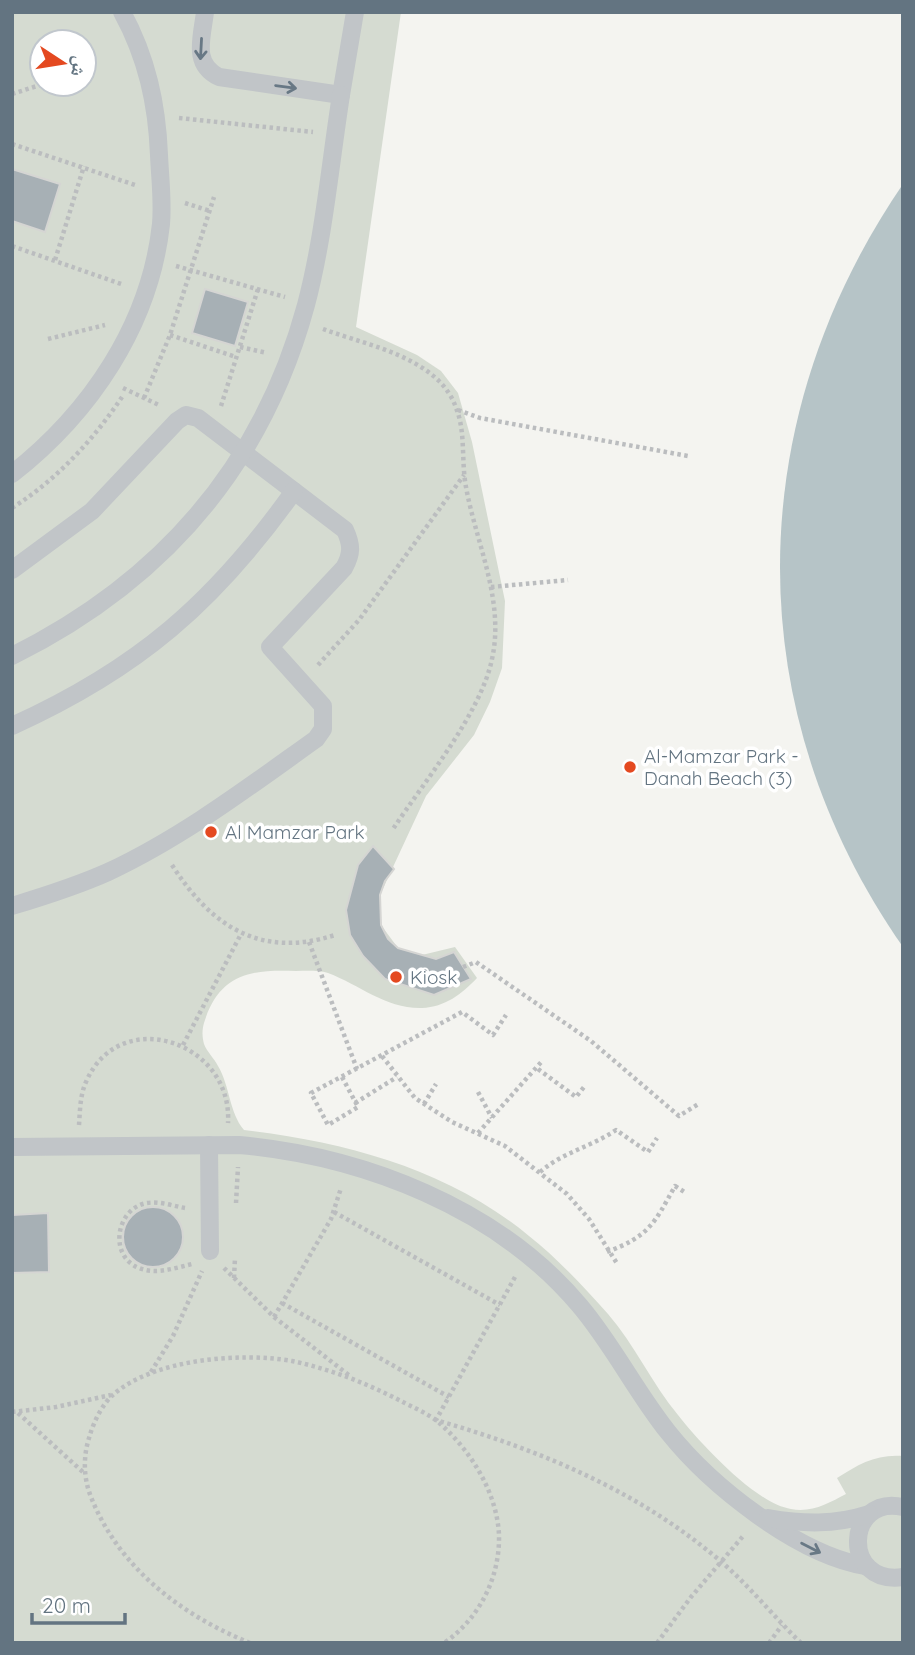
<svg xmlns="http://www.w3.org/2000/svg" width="915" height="1655" font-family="Quicksand,'Noto Naskh Arabic',sans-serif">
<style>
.green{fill:#d5dbd1;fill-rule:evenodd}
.water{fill:#b6c4c7}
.building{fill:#a7b0b5;stroke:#d5d5d3;stroke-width:2}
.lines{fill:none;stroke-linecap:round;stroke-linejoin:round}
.path{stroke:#bbbdbf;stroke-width:4.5;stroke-dasharray:3.5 3.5;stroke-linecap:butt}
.lane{stroke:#c1c5c8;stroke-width:18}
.oneway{stroke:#687885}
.poi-dot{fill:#e44920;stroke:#fff;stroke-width:2.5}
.labels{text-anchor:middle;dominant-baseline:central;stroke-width:7;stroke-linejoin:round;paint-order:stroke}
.poi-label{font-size:19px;fill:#637481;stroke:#fff;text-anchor:start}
</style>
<rect width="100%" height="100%" fill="#f4f4f0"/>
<path class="green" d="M12 12H401L356 327 417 355 441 371 458 393 472 442 505 601 502 668 490 702 474 735 426 796 380 895 381 925 398 948 422 955 455 947 477 978C462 994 445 1007 422 1008 386 1009 360 985 328 973 318 970 306 971 296 971 251 969 219 974 204 1023 202 1030 202 1036 204 1044 207 1052 214 1058 218 1066 230 1086 229 1112 244 1130 346 1142 448 1169 529 1236 557 1258 585 1288 608 1314 635 1345 652 1384 678 1415 700 1443 756 1504 791 1509 812 1513 829 1503 846 1494L837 1478C859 1464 876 1454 903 1456V1643H12ZM42 42H84V84H42Z"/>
<path class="water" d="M903 184V947C738 711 740 422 903 184Z"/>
<g class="building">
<polygon points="12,169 60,184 45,232 12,221"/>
<polygon points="205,289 248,302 235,346 192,333"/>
<polygon points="373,846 394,869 385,881 380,895 381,925 388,939 398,948 436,959 454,952 471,979 434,995 385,979 363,956 350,935 346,910 358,865"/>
<circle cx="153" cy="1237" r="30"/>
<polygon points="48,1213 49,1272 12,1273 12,1215"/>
</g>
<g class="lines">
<g class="path">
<polyline points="12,94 40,85"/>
<polyline points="179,118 313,132"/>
<polyline points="12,144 138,186"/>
<polyline points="185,203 210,211"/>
<polyline points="12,246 124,285"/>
<polyline points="55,260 84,166"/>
<polyline points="176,266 285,297"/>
<path d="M323 329C361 343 409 352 439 381 446 388 453 398 456 408 466 432 461 461 466 487 476 543 505 601 492 659 481 713 424 782 393 829"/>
<polyline points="170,335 236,357"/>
<polyline points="48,339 105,325"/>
<polyline points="240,347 267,353"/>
<polyline points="123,388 159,405"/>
<polyline points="144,398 170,335 214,197"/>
<polyline points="221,406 258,289"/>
<polyline points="458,410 480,418 688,456"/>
<path d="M12 508C58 479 95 438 124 394"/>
<polyline points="491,587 568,580"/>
<polyline points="318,665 359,620 464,475"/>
<path d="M172 865C211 926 260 959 335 935"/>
<polyline points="309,942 357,1069"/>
<polyline points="463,967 476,962 591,1041 679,1116 700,1103"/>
<polyline points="183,1045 241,934"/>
<polyline points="382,1056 415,1098 452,1122 505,1146 567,1194 589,1219 618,1265"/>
<polyline points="538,1069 576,1097 584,1087"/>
<polyline points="342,1077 358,1107 328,1125 311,1093 462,1012 493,1035 506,1015"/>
<polyline points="478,1092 492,1118"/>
<polyline points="355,1103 397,1077"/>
<polyline points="424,1104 436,1084"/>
<path d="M79 1125C80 1111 80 1095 86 1082 119 1004 233 1041 228 1123"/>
<polyline points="478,1133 543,1060"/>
<path d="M540 1172C563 1152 591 1147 616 1130L648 1152 657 1138"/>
<polyline points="236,1203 238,1167"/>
<path d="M185 1208C173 1206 160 1201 147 1203 116 1208 108 1256 139 1268 156 1275 175 1268 192 1264"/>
<polyline points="334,1212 500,1305"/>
<path d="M607 1252C649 1236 654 1224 675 1186L686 1193"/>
<polyline points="224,1268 274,1317 350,1376"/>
<path d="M515 1277 436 1420C539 1450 635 1489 718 1559 748 1584 773 1616 801 1643"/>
<polyline points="234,1278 235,1258"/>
<polyline points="282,1303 449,1397"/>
<polyline points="274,1317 331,1219 341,1188"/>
<polyline points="151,1372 173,1336 202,1271"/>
<polyline points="12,1412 56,1407 111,1395"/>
<polyline points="18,1413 84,1473"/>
<path d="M250 1643C181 1615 119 1568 91 1497 83 1477 83 1455 90 1435 94 1421 103 1403 114 1394 154 1359 241 1352 292 1361 330 1369 366 1383 401 1401 412 1407 427 1413 437 1421 470 1449 497 1492 499 1535 500 1578 479 1619 444 1643"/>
<polyline points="657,1643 691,1597 744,1535"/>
<polyline points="769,1643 782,1625"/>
</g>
<g class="lane">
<path d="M205 12C202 38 192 64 219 77L341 95 355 12"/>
<path d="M12 474C90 413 150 325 161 224 163 201 160 178 159 155 157 104 147 58 122 12"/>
<path d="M12 570 92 511 177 421 186 415 198 418 345 530C352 545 352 554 344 568L270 647 323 706V729L316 739C250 786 183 837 108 872 77 886 45 896 12 906"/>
<path d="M12 656C161 582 262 467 306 305 324 237 330 165 341 95"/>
<path d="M12 726C138 669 214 603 294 491"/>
<polyline points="209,1145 210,1251"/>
<path d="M12 1147 239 1145C363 1156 498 1208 580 1306 613 1345 636 1392 668 1432 711 1486 798 1555 866 1566"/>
<path d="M903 1507C845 1494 841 1586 903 1577"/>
<path d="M768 1518C803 1524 835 1525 869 1514"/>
</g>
</g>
<defs><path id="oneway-shaft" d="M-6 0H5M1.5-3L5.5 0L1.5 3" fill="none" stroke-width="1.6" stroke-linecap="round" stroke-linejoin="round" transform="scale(1.75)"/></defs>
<g class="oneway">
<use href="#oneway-shaft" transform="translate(201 49) rotate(93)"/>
<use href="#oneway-shaft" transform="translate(286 87) rotate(8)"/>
<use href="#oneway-shaft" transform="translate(811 1548) rotate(27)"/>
</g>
<g class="poi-dot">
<circle cx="630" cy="767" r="7"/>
<circle cx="211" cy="832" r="7"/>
<circle cx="396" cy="977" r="7"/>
</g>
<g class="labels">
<g class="poi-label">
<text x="644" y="756">Al-Mamzar Park -<tspan x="644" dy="22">Danah Beach (3)</tspan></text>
<text x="225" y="832">Al Mamzar Park</text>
<text x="410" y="977">Kiosk</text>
</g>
</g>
<rect width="915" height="1655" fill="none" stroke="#637481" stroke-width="28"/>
<g transform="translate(63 63) rotate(102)"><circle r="33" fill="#ffffff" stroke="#c1c7cd" stroke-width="2"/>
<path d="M0-5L12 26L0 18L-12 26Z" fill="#e44920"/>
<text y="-10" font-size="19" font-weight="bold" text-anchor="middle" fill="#637481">ش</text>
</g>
<path d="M32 1613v10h93v-10" fill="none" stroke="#637481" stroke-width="3.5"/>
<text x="42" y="1613" font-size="21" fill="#637481" stroke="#ffffff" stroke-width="5" paint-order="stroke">20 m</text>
</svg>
